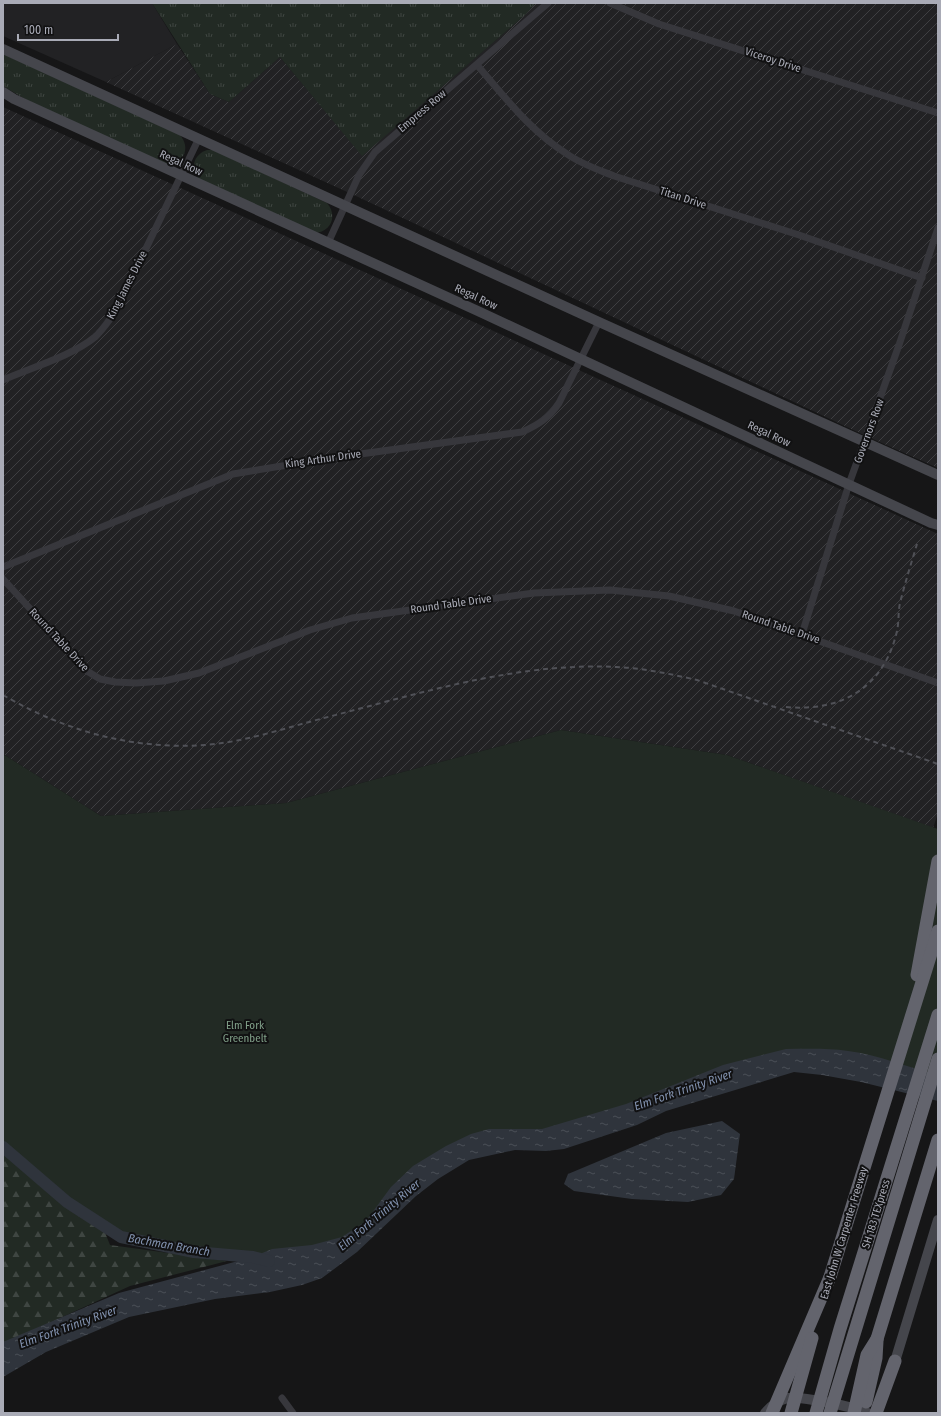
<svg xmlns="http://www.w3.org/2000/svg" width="941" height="1416" font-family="'Fira Sans Condensed',sans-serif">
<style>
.built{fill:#222224}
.industrial{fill:url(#industrial-furrows)}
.grass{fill:url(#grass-tufts)}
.forest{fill:url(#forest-firs)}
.green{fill:#222a24}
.water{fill:url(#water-ripples)}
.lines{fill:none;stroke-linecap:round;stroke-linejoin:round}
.river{stroke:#2f343c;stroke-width:12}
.minor{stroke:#37373c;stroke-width:7}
.secondary{stroke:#45464c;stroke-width:10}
.motorway{stroke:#63646d;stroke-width:13}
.rail{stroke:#505157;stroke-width:2;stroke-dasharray:5 4;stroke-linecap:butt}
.motorway-bridge{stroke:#63646d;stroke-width:13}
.labels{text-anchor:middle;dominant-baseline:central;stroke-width:4;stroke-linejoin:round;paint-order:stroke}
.street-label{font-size:11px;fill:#a9abb6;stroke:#111112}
.park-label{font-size:11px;fill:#81a089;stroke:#111112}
.water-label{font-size:12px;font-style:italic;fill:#8292af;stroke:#111112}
</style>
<defs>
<pattern id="industrial-furrows" width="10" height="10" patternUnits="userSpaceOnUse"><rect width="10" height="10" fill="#222224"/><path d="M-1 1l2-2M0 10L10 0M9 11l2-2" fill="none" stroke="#3f3f42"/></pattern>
<pattern id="grass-tufts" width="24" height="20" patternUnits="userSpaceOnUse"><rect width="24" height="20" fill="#222a24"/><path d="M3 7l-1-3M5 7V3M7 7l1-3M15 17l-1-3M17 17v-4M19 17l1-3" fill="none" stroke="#3f4642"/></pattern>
<pattern id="forest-firs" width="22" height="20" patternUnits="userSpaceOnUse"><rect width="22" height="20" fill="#222a24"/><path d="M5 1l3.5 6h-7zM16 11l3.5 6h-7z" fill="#3f4642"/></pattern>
<pattern id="water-ripples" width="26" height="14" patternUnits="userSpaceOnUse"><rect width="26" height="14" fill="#2f343c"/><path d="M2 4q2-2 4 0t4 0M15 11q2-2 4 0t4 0" fill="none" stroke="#4a4f56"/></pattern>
</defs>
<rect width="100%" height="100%" fill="#161617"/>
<polygon class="built" points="3,3 152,3 177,44 106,82 3,36"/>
<g class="industrial">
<polygon points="536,3 938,3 938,468 864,435 356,196 106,82 177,44 210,94 229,102 280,57 362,155 525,15"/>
<polygon points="3,107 938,534 938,813 933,828 727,755 561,730 286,803 101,816 3,754"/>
</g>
<g class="grass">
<polygon points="152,3 536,3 525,15 362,156 280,57 229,102 210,94"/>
<path d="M3 54 180 135C191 148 184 164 166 164L30 102 3 86Z"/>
<path d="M207 150H213L327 203C338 216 331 232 314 233L199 180C190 168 193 155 207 150Z"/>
</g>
<polygon class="forest" points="3,1131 92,1200 110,1245 227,1261 130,1286 3,1344"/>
<polygon class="green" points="561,730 727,755 938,829 938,1086 760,1064 560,1132 483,1140 333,1255 293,1266 253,1257 194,1252 121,1237 67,1202 3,1147 3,754 101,816 286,803"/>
<g class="water">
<path d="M786 1049C806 1049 827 1048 848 1051 878 1055 909 1067 938 1076V1101L861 1082 822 1075 794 1072 666 1111 637 1125 564 1149 546 1151 515 1150 469 1160 438 1179 416 1196 357 1252 322 1278 302 1285 270 1292 215 1299 129 1317 46 1352 3 1377V1342L119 1293 253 1257 272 1249 312 1245 342 1237 366 1221 391 1187 413 1166 446 1146 471 1134 489 1129H542L626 1104 723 1065Z"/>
<polygon points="722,1121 740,1134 734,1179 721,1195 688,1202 632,1199 574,1191 564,1184 568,1174 666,1133"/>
</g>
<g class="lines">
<polyline class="river" points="3,1147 67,1202 121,1237 194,1252 253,1257 269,1261"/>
<g class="minor">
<polyline points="610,3 659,24 938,113"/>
<path d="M477 65C505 97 530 131 567 154 581 164 599 170 614 176L799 235 922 278"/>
<polyline points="328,243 359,175 375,152 548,3"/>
<path d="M3 380C30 368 72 356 95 337 103 330 109 320 116 311L199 138"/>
<path d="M3 567 233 474 331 458 522 432C538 425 549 418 559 403L599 322"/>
<polyline points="3,579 87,671 100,679 115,682 136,683 164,681 199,673 310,630 352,618 534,593 610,590 669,596 734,611 938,683"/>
<polyline points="802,634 849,484 899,345 938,228"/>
<polyline points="282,1398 293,1413"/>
</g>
<g class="secondary">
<polyline points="3,49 599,322 938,475"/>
<polyline points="3,92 14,99 480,312 931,523 938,525"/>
<polyline points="893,1368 938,1220"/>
<path d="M765 1413C771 1406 778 1400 788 1398 802 1396 854 1407 868 1413"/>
</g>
<g class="motorway">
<polyline points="917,975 938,861"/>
<polyline points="830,1277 938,931"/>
<polyline points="877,1339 938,1140"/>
<polyline points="876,1413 895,1361"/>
</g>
<g class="rail">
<path d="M3 695C65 731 133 750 205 745 245 742 285 728 324 718 418 694 517 662 616 667 643 668 670 674 697 680L938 764"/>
<path d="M786 707C841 712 884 688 897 631 899 622 898 612 900 603 905 583 911 564 917 544"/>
</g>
<g class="motorway-bridge">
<polyline points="866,1402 876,1358 877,1341"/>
<polyline points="772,1413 830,1277"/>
<polyline points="791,1413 812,1338"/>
<polyline points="816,1413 840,1329 938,1015"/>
<polyline points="830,1413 938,1059"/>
<polyline points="854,1413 867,1355 877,1339"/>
</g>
</g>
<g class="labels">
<g class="street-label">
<text transform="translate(773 60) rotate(18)">Viceroy Drive</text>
<text transform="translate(422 111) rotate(-40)">Empress Row</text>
<text transform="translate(181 163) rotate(25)">Regal Row</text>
<text transform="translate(683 198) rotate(18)">Titan Drive</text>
<text transform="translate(127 285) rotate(-63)">King James Drive</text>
<text transform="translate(476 297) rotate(25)">Regal Row</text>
<text transform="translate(869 431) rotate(-70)">Governors Row</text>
<text transform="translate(769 434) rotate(25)">Regal Row</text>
<text transform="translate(323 459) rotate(-8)">King Arthur Drive</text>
<text transform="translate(451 604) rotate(-8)">Round Table Drive</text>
<text transform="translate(781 627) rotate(19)">Round Table Drive</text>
<text transform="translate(59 640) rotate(47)">Round Table Drive</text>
<text transform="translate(876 1214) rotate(-73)">SH 183 TEXpress</text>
<text transform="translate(844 1233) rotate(-73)">East John W Carpenter Freeway</text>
</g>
<g class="park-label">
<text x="245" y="1025">Elm Fork<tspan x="245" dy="13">Greenbelt</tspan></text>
</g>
<g class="water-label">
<text transform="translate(683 1090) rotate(-19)">Elm Fork Trinity River</text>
<text transform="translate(379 1215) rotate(-40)">Elm Fork Trinity River</text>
<text transform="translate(169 1245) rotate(10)">Bachman Branch</text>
<text transform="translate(68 1327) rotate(-20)">Elm Fork Trinity River</text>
</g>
</g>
<rect width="941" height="1416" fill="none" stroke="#a9abb6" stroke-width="8"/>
<path d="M18 34v6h100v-6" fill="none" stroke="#a9abb6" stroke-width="2"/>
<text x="24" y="34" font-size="12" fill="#a9abb6" stroke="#111112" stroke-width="3" paint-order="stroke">100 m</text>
</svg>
